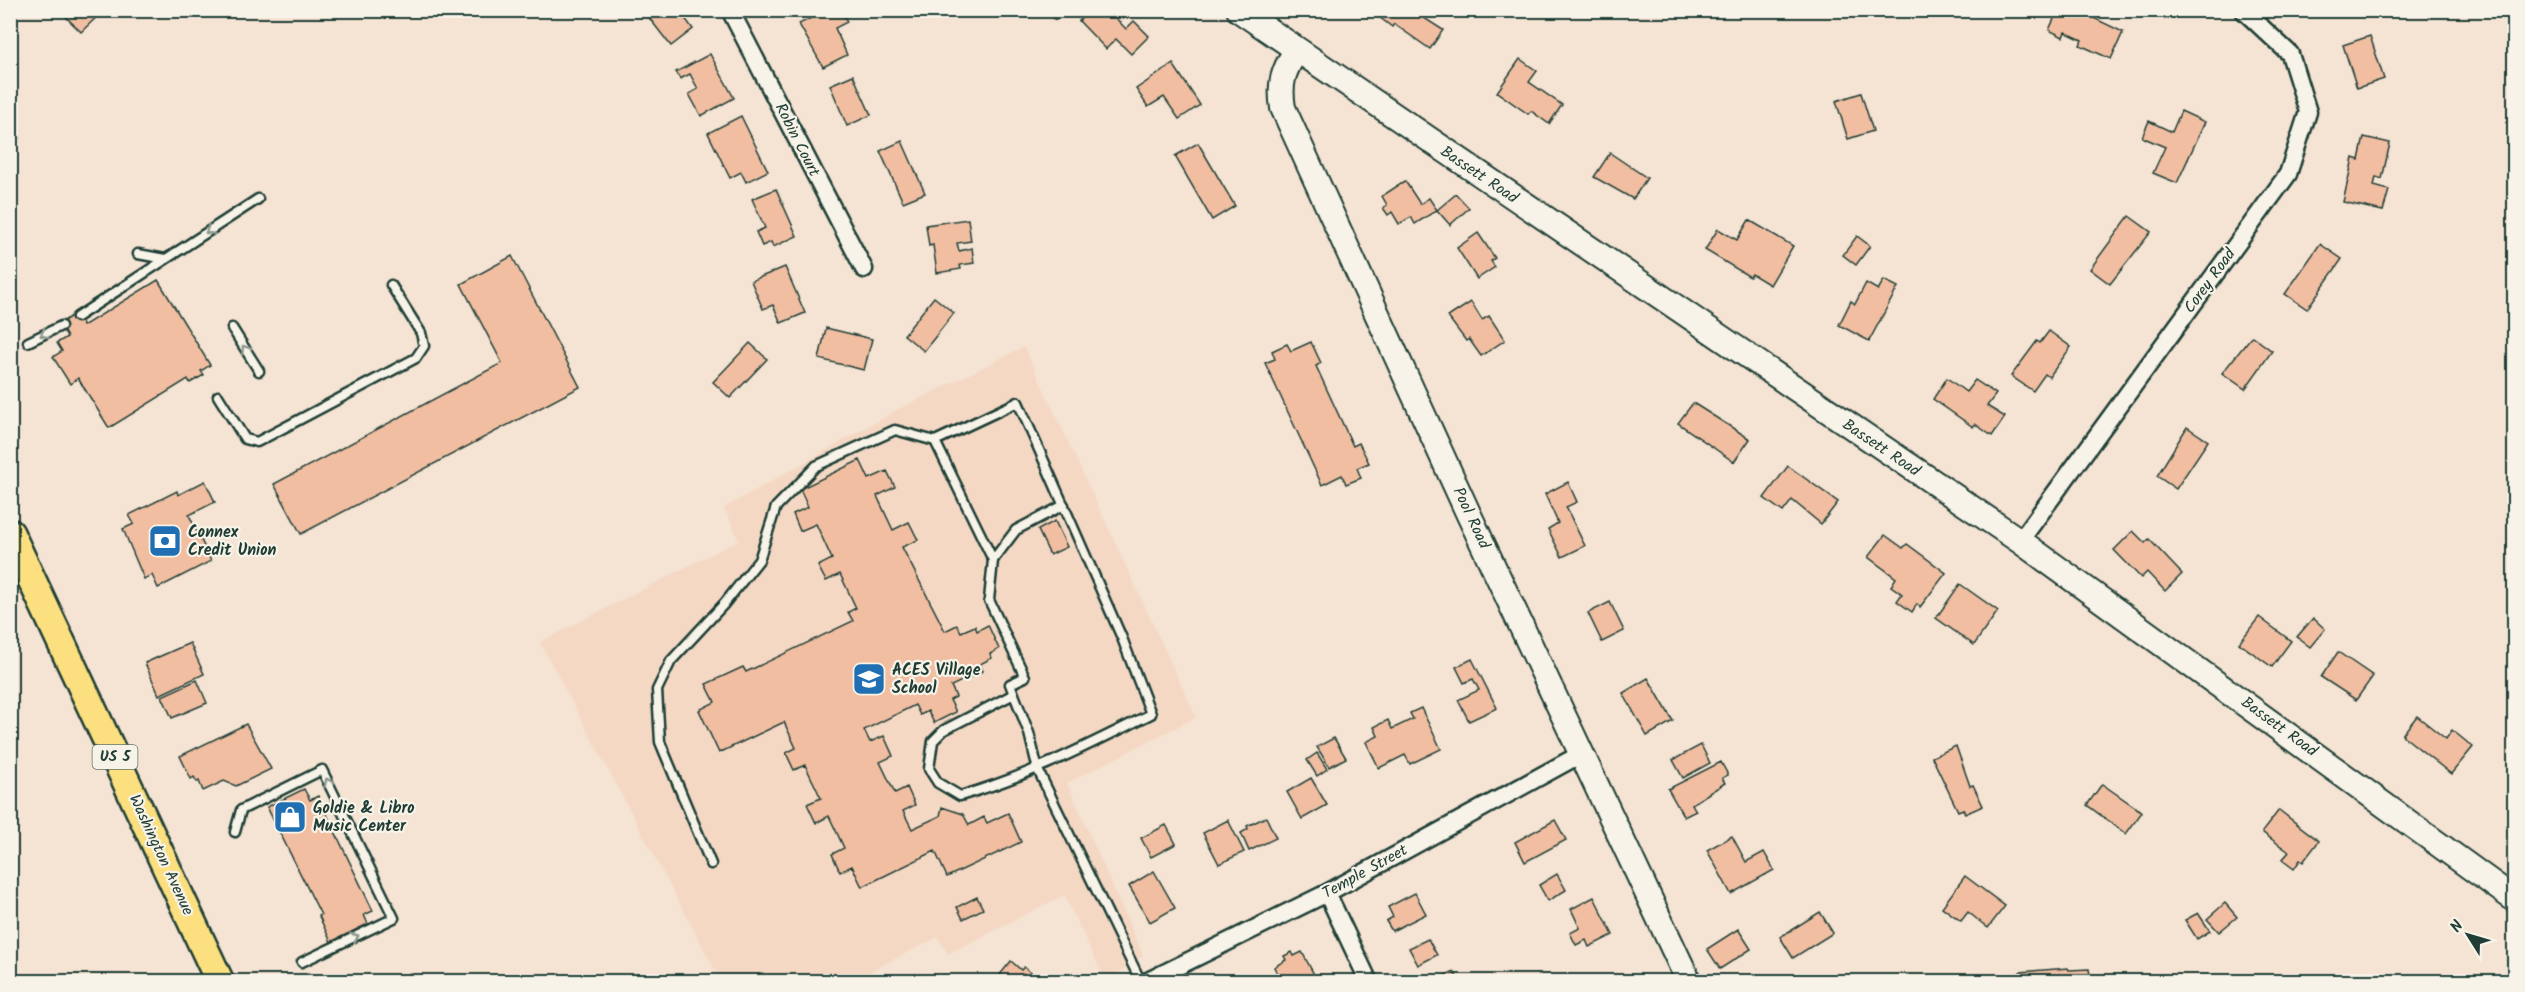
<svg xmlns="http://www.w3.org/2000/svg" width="2525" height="992" font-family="Kalam,sans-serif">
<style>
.built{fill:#f4d8c4}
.building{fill:#f1bea2;stroke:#1f3d34;stroke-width:1.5}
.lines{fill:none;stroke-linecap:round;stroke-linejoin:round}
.lane-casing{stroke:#1f3d34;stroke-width:13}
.street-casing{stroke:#1f3d34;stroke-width:21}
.secondary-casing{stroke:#1f3d34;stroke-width:28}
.primary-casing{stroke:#1f3d34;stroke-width:32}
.lane{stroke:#f7f3e8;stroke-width:8}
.street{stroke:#f7f3e8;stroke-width:16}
.secondary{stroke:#f7f3e8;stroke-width:24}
.primary{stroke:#fce080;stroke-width:27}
.oneway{stroke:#8b988e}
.labels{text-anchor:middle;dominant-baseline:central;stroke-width:4.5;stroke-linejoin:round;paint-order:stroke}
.shield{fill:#f7f3e8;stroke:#60746a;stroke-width:1.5}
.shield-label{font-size:15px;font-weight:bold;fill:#1f3d34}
.street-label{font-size:16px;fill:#1f3d34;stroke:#f7f3e8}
.poi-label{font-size:16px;font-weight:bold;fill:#1f3d34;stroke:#f7f3e8;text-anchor:start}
</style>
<rect width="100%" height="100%" fill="#f5e3d3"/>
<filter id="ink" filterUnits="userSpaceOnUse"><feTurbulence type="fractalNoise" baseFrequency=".0167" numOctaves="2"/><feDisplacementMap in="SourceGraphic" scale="12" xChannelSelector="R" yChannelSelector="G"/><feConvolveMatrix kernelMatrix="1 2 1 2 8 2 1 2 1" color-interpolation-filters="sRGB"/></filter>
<g filter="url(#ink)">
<polygon class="built" points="1024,347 1196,717 1067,783 1143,955 1106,981 1064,895 948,954 938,937 851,981 721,981 540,642 739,540 724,508 899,409"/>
<g class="building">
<polygon points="63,10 99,10 101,13 81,32 61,12"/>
<polygon points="643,10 679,10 693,29 671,46"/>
<polygon points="827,10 842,10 847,22 835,28 847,55 823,67 799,24"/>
<polygon points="1044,10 1064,10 1055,20"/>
<polygon points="1089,10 1108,10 1126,29 1134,21 1149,36 1131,54 1116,39 1106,49 1079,21"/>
<polygon points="1370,10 1419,10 1425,14 1424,18 1443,30 1430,49 1394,24 1392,27"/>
<polygon points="2058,10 2077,10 2123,32 2111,59 2080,45 2082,40 2065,32 2063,37 2049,30"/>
<polygon points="2370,36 2384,79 2357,88 2343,45"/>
<polygon points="710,54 734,98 701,116 689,94 698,89 690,74 680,79 676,72"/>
<polygon points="1520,59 1537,71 1529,82 1562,105 1549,124 1531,111 1528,114 1497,92"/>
<polygon points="1173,64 1200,105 1179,119 1164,97 1148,107 1136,89"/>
<polygon points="853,75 871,115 847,126 830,85"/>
<polygon points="1861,93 1873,131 1848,139 1836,101"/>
<polygon points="2181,111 2205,122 2177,183 2153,173 2165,147 2142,137 2149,121 2172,132"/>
<polygon points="741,116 768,171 746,182 741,172 730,178 708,133"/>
<polygon points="10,119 20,138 10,143"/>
<polygon points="2364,137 2390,143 2382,179 2376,177 2374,186 2389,190 2383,211 2343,202 2353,158 2359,160"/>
<polygon points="902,141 925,193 903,202 880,151"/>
<polygon points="1198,143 1235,206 1212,220 1175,156"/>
<polygon points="1610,153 1647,178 1633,199 1594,177"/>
<polygon points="1405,181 1420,204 1429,198 1437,210 1415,224 1411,217 1399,224 1392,212 1388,215 1383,208 1387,205 1382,196"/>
<polygon points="776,189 797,236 773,247 771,242 762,246 756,232 765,228 752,199"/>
<polygon points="1456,194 1469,208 1450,225 1437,210"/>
<polygon points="2129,216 2151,232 2110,284 2090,269"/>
<polygon points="968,219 971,241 957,243 959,251 972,248 974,263 960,265 961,269 937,273 933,245 929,246 926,225"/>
<polygon points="1749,220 1793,246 1770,285 1752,274 1750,277 1705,250 1718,229 1737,240"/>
<polygon points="1478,233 1495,258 1491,261 1495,267 1477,279 1457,248"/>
<polygon points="1857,236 1870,246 1856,265 1843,255"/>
<polygon points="2320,244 2342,259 2307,309 2285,294"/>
<polygon points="512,256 580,387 301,534 274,484 502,363 461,284"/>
<polygon points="785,267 805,313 781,323 773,305 763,309 751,281"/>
<polygon points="158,280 210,365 201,371 204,375 190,383 188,379 109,428 78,378 70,384 53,357 62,351 57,343 67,337 59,324 76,313 83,326"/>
<polygon points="1884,280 1898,287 1869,341 1839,325 1851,301 1855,304 1866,283 1878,290"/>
<polygon points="934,297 954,313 924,351 904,335"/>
<polygon points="1471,302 1482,320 1489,316 1505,340 1481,356 1469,339 1466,341 1448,317"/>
<polygon points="826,328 872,339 864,370 819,359"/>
<polygon points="2049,331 2071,347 2049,377 2045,374 2033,391 2011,376 2037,341 2040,343"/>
<polygon points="2252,336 2272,351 2245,389 2222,373"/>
<polygon points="1311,342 1321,363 1316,366 1353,446 1359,443 1369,463 1357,468 1361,478 1346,484 1342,475 1322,485 1265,363 1275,359 1272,351 1287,344 1291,351"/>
<polygon points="750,343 767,359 730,398 713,382"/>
<polygon points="1947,378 1966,392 1975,380 1996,394 1987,406 2005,417 1992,436 1975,424 1973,427 1933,399"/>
<polygon points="1693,403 1750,439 1734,462 1678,423"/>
<polygon points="2187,427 2208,441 2176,489 2157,476"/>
<polygon points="860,460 869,479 887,471 895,487 877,496 893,530 909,522 918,540 902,547 945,631 957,625 961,632 975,626 977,631 988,625 999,649 990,654 992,658 980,664 983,671 951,686 956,697 950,700 956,712 934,723 928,711 920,715 915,705 864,730 870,742 884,736 893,756 880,762 895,793 907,787 915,805 903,811 912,829 940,816 942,807 963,814 969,825 984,817 987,823 1008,813 1021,842 947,877 935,851 862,887 852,866 840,872 832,854 844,848 829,816 816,823 807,804 821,798 805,765 794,770 786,753 796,748 784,722 719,753 699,710 715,702 706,684 743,667 746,672 853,621 848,612 856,608 840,574 826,581 818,566 832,559 816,524 800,531 793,514 808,507 800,489"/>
<polygon points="1788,466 1838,502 1821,524 1792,500 1783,512 1764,498"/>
<polygon points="205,481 215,502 189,515 211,561 158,588 152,575 144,579 123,529 134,524 129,515 177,491 178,495"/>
<polygon points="1568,482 1577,502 1566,507 1585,546 1562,557 1548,529 1558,523 1545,494"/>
<polygon points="1055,521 1067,547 1050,555 1038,530"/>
<polygon points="2133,531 2145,543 2149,539 2182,574 2165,591 2147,572 2141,578 2114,550"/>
<polygon points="1885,535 1903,548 1907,544 1946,573 1920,607 1917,604 1912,612 1897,601 1902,594 1891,586 1896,578 1868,557"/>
<polygon points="1960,584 1998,611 1974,645 1936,618"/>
<polygon points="1610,602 1624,631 1602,642 1588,613"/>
<polygon points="2259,617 2291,641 2272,667 2239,643"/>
<polygon points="2313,618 2325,629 2310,647 2297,637"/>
<polygon points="190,643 204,674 159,695 145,663"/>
<polygon points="2338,652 2373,676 2356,700 2321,677"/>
<polygon points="1472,659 1497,708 1469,721 1458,700 1479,690 1473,679 1464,683 1456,667"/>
<polygon points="1648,678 1673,721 1647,736 1623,693"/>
<polygon points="197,680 207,703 172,718 162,696"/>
<polygon points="1421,708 1441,749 1410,764 1405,755 1379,768 1366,742 1378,736 1374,727 1388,720 1392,729 1413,719 1410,713"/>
<polygon points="2417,716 2446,739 2452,730 2473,747 2451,774 2402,735"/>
<polygon points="246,724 271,769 236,786 224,781 203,791 199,781 197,782 194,777 191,779 180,756"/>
<polygon points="1334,738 1346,758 1329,767 1317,747"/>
<polygon points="1701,745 1710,763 1683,778 1673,760"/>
<polygon points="1956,746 1970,786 1973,785 1983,806 1965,814 1963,809 1958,811 1932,757"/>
<polygon points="1317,753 1327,769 1317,776 1307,760"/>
<polygon points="1721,762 1728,775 1722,778 1725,783 1692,804 1696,811 1684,817 1668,789"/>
<polygon points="1311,778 1327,805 1302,819 1287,792"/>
<polygon points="2102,784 2142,812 2126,834 2087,805"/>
<polygon points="304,789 310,800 318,796 373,911 364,915 368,924 331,942 319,916 321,915 267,807"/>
<polygon points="2279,810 2319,841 2303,862 2300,860 2294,869 2282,860 2289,852 2262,832"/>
<polygon points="1266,817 1276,838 1249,851 1241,833 1248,829 1247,826"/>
<polygon points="1228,820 1244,852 1219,864 1203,833"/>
<polygon points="1555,820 1566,840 1525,862 1515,842"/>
<polygon points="1166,825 1176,844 1151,857 1141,838"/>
<polygon points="1732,836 1746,862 1764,852 1774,870 1731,894 1707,850"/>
<polygon points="1154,871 1175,908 1150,922 1129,886"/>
<polygon points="1557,874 1566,890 1548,901 1539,885"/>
<polygon points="1965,876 2005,906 1988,928 1968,912 1961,921 1942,907"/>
<polygon points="1415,893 1426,914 1392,931 1386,921 1393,917 1388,907"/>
<polygon points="977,897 983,909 963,919 957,907"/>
<polygon points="1594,897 1613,935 1589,947 1586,940 1576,945 1570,933 1580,928 1571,909"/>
<polygon points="2225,903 2237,917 2219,932 2207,919"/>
<polygon points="1820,912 1833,933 1793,958 1780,937"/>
<polygon points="2198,913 2210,931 2197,939 2185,920"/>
<polygon points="1738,929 1751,949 1720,969 1707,949"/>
<polygon points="1428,939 1437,955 1418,965 1409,948"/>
<polygon points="1292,952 1294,956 1302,952 1318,982 1282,982 1274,967 1286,960 1284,956"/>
<polygon points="1011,961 1021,970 1024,967 1042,982 994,982"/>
<polygon points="2068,968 2069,970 2089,969 2091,982 2021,982 2020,972"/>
<polygon points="1454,971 1459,982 1433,982"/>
</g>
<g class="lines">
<g class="lane-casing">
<g id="lane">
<polyline points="138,254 165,259"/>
<polyline points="77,317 258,199"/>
<polyline points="232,328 259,371"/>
<polyline points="28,342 61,326"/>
<polyline points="218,396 245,439 257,442 416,358 424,346 421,333 391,285"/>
<polyline points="993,560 1016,530 1064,505"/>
<path d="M1014 694 944 730 933 741 929 769 938 783 960 796C1027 777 1088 745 1151 714L1122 638 1018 402 935 441 993 560 989 600 1025 677 1010 684 1029 733 1038 770 1141 982"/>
<polyline points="235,832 241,810 322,770 394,918 302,962"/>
<polyline points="711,864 660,742 657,690 671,661 724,604 759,560 776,507 816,466 895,430 935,441"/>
</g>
</g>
<g class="street-casing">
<g id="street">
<polyline points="730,10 864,269"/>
<polyline points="2020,541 2288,174 2308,112 2290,54 2243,10"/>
<polyline points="1327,893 1369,982"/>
<polyline points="1146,982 1327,893 1581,754"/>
</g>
</g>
<g class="secondary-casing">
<g id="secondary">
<polyline points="1239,10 2020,541 2514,899"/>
<path d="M1296 51C1283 71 1279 84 1283 108L1469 515 1689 982"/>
</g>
</g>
<g class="primary-casing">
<polyline id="primary" points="10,533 220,982"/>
</g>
<use href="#lane" class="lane"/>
<use href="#street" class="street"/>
<use href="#secondary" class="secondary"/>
<use href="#primary" class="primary"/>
</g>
<defs><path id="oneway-chevron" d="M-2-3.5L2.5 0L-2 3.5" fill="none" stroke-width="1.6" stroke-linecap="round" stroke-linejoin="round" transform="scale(1.5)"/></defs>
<g class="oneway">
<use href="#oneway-chevron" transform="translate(209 231) rotate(147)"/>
<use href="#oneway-chevron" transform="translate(44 334) rotate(153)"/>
<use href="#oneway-chevron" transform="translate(245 349) rotate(-123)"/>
<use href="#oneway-chevron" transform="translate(328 782) rotate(-116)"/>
<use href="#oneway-chevron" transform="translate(355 937) rotate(-26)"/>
</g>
</g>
<defs>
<g id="bank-square" transform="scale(1.725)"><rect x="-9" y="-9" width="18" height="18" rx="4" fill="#1f6fb2" stroke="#f7f3e8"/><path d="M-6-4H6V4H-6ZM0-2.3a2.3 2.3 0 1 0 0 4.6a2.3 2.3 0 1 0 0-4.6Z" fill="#fff"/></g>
<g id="school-square" transform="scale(1.725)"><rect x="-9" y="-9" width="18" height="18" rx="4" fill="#1f6fb2" stroke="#f7f3e8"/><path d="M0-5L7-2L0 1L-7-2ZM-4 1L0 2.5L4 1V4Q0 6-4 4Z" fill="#fff"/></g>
<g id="shop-square" transform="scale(1.725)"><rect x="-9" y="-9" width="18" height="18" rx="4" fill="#1f6fb2" stroke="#f7f3e8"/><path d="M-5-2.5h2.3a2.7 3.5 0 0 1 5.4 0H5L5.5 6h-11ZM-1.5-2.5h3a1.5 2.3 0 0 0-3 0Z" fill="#fff"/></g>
</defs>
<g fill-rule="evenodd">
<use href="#bank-square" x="165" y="541"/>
<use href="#school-square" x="869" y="679"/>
<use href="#shop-square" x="290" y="817"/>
</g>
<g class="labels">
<rect class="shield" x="92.5" y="745" width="45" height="24" rx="4.5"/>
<g class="shield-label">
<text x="115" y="757">US 5</text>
</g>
<g class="street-label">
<text transform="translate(797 140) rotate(63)">Robin Court</text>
<text transform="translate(1479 175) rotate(34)">Bassett Road</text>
<text transform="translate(2210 281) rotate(-54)">Corey Road</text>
<text transform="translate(1881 448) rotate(34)">Bassett Road</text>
<text transform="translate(1471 518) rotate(65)">Pool Road</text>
<text transform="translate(2279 727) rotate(36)">Bassett Road</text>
<text transform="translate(161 855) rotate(65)">Washington Avenue</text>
<text transform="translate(1365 872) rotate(-29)">Temple Street</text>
</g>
<g class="poi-label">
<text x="188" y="532">Connex<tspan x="188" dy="18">Credit Union</tspan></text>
<text x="892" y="670">ACES Village<tspan x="892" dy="18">School</tspan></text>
<text x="313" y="808">Goldie &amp; Libro<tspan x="313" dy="18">Music Center</tspan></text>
</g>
</g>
<rect width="2525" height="992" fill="none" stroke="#f7f3e8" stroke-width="36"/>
<rect x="18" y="18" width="2489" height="956" fill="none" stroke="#1f3d34" stroke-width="2" filter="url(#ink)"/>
<g transform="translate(2468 935) rotate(307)" stroke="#f7f3e8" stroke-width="4.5" paint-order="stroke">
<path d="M0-4.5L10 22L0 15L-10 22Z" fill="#1f3d34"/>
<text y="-9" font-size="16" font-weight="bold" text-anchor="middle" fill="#1f3d34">N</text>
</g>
</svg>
